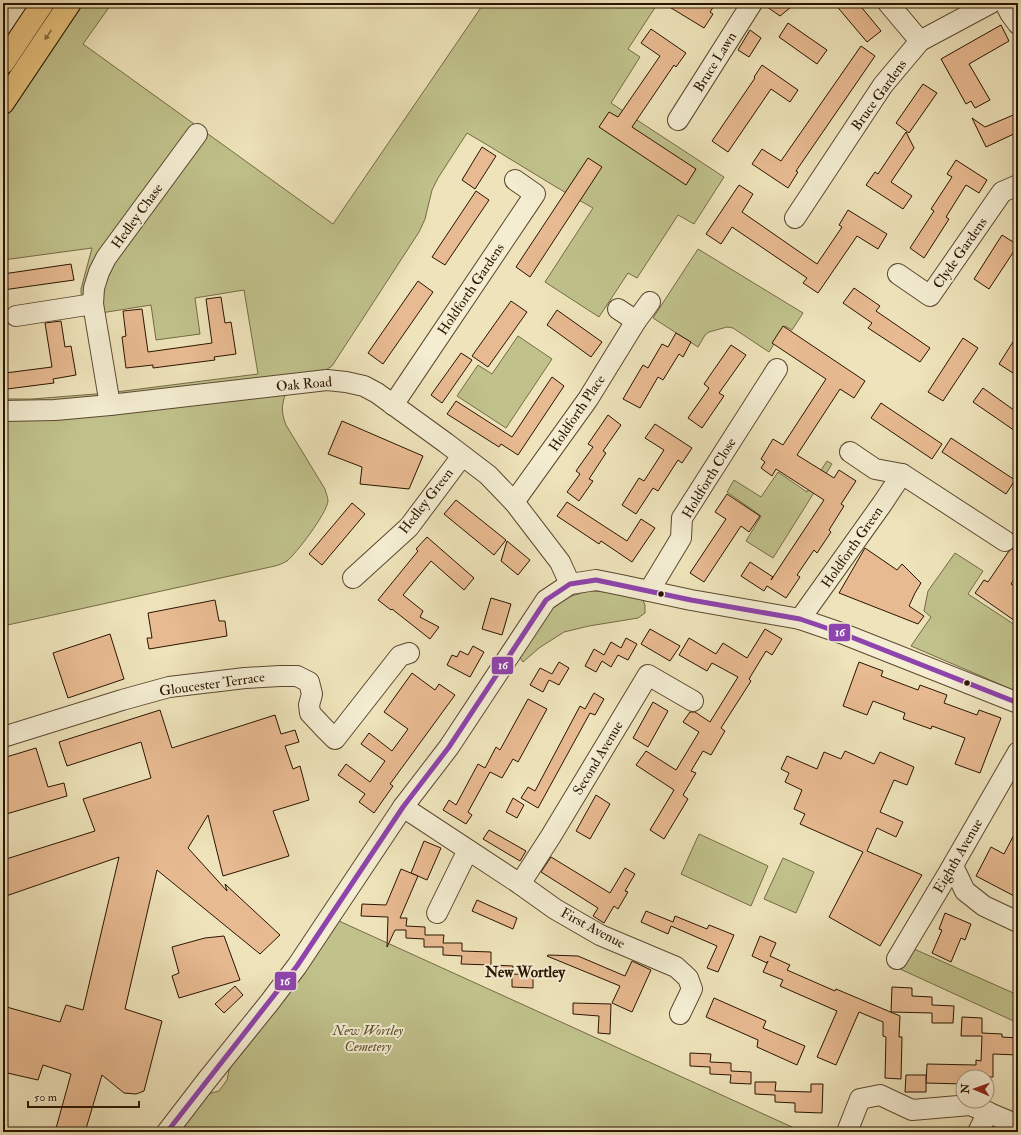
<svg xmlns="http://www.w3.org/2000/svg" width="1021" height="1135" font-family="'IM FELL Double Pica',serif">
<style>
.green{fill:#c0c18b;stroke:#756a46}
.building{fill:#e8ba91;stroke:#2a1401}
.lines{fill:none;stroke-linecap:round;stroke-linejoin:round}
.minor-casing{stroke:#5b482f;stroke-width:22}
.major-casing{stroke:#2a1401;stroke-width:24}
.minor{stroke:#f4edd2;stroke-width:20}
.major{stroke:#e7c27d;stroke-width:22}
.bus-1-casing{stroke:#f4edd2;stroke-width:8}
.bus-1{stroke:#8e44ad;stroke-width:5}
.oneway{fill:#886b3f}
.bus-dot{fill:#2a1401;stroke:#f4edd2;stroke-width:1.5}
.labels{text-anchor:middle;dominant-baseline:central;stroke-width:4;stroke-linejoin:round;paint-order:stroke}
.street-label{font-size:14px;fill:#2a1401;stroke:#f4edd2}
.park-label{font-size:14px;font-style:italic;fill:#5e5131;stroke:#f4edd2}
.neighbourhood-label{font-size:15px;font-weight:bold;fill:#2a1401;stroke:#f4edd2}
.line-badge{stroke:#f4edd2;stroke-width:1.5}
.badge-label{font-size:11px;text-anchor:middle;font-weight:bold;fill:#fff}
</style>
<rect width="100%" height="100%" fill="#eee3ba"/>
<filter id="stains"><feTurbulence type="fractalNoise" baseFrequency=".005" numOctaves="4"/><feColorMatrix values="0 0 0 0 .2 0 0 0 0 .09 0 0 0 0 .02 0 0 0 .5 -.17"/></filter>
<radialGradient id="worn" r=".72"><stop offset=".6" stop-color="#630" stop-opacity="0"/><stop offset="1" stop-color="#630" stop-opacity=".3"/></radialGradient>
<g class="green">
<path d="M81 3H112L83 44 333 224 484 3H658L628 49 640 57 611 103 724 177 694 224 678 215 637 278 628 273 599 317 545 282 593 208 556 187 484 143 467 133 438 178 432 190 425 219 419 232 332 366 324 371 288 387C282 403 280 410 286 425L325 489C326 493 328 498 328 501 327 513 296 554 287 561 283 563 279 565 275 566L3 626V399H32L108 393 258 374 244 290 195 298 200 334 156 340 151 305 82 316 81 289 92 248 3 260V120L61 30Z"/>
<polygon points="698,249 803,313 792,330 785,326 769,352 733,328 727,327 709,332 705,335 698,347 653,318"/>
<polygon points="518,336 552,359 506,428 457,396 478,365 492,374"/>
<polygon points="827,461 832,464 773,558 746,541 761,516 727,492 734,480 761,497 778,472 807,492"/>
<polygon points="955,553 983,571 968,594 1018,627 1018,692 911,646 931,617 924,611 928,591"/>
<polygon points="589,591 617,592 642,598 645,605 645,613 638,618 589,626 564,632 539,648 523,662 518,655 543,619 557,603 571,596"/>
<polygon points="699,834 768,866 751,906 681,874"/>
<polygon points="783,858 814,872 796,913 764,899"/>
<polygon points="339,921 803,1132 179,1132 207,1094 219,1091 227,1080 230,1066"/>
<polygon points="905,945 1018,995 1018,1023 900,969 897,959"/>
</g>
<g class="building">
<polygon points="663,3 716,3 710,12 713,14 704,28"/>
<polygon points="763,3 796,3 780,16 763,4"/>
<polygon points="834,3 858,3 881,31 867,42"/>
<polygon points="788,23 827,50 817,64 779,37"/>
<polygon points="1001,25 1009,41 969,64 990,100 975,108 971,101 966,104 941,59"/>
<polygon points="651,29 686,53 676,67 674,65 632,127 696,169 686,185 599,127 609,112 618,117 660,56 641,43"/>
<polygon points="750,30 761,38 749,57 738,50"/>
<polygon points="861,46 875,56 796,171 798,172 788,188 752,164 762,149 781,161"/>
<polygon points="762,65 798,90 790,102 771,89 728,152 712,141 755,78 754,77"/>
<polygon points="923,84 937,93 909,133 896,123"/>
<polygon points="1018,113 1018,132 986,147 972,118 985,127"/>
<polygon points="906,132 914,148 891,182 912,196 903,209 866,185 875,172 878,174"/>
<polygon points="482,147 496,156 475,189 462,180"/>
<polygon points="588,158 602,167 530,277 516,267"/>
<polygon points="956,160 987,180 979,193 966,185 946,217 949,219 924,258 910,248 934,211 931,209 952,177 947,174"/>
<polygon points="739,185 753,194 742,212 817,264 842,227 839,225 848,210 887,234 878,249 857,236 818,293 803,283 807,278 732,227 721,244 706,234"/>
<polygon points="476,191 489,200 445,265 432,257"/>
<polygon points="1002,235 1018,245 989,289 974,279"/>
<polygon points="71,264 74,280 3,290 3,274"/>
<polygon points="418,281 433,292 383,364 368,353"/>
<polygon points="854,288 880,306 876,311 930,348 920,362 868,328 872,323 843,303"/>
<polygon points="221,297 225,323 231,322 236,354 214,357 215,360 153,368 153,365 126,368 122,337 126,336 123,311 142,309 148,352 212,343 206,299"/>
<polygon points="511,301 527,312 488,367 472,356"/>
<polygon points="557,310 602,342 591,357 547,325"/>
<polygon points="61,321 65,347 71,346 76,375 53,379 54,383 7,389 5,373 52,367 45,323"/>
<polygon points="783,326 865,381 854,398 840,389 797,455 834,478 839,470 856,481 841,504 844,506 829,530 831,532 817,553 814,550 797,575 800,577 786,598 767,586 764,591 741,576 750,562 773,577 771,580 824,500 776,469 772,476 761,468 765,462 761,459 773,439 783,445 826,379 772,343"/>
<polygon points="676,333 691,342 683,357 679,354 663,380 658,377 640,408 623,399 643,365 648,368 662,344 668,347"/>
<polygon points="1018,334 1018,366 1013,373 999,364"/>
<polygon points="963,338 978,348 943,401 928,392"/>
<polygon points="731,345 746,355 719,393 724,396 702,428 688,418 709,388 704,384"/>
<polygon points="461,353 472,360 442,403 431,395"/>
<polygon points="552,377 564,386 518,455 501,444 499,447 447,414 456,401 512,437"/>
<polygon points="983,388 1018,413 1018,433 973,402"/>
<polygon points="881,403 942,444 932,459 871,418"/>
<polygon points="608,415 621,425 603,451 606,453 589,479 593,481 579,501 567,492 580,474 576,471 593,447 588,444"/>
<polygon points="342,421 423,456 409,489 360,484 362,467 328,454"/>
<polygon points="655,424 692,448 682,463 678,460 658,491 653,488 636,514 622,505 639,478 644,481 664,450 645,438"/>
<polygon points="951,438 1015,480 1006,494 942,452"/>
<polygon points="727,494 760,516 749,532 741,526 704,582 690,573 726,519 715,512"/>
<polygon points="456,500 506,540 494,555 444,514"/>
<polygon points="567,502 627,541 641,519 655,528 632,562 601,541 599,544 557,516"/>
<polygon points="352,503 365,514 322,565 309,554"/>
<polygon points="427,537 474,578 464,590 431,561 403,595 423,611 420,617 439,627 430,639 392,609 391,610 378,600 418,551 416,549"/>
<polygon points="1018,539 1018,574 1011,584 1018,589 1018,623 975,593 984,580 988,582 1009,551 1014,548"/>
<polygon points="507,541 530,560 518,575 501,561"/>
<polygon points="865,548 897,570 902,564 921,583 915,593 909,606 924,616 918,624 839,593"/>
<polygon points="491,598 511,604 502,635 482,629"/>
<polygon points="215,600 219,621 225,621 227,636 149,649 147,638 152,638 148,613"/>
<polygon points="650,629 680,646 670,661 641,644"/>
<polygon points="765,629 782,639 772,655 766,651 749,679 751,681 721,728 725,731 711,755 703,751 691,771 696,773 683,795 688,799 664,839 650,830 674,790 636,765 646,751 676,770 699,732 683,722 690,712 695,712 710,722 738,677 712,663 707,671 679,655 689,638 716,654 723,643 747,658"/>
<polygon points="110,634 124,679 68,698 53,653"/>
<polygon points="626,638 637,644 628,660 618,655 611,667 602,661 596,672 585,666 594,649 604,655 611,642 621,648"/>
<polygon points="473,646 484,652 470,677 447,665 452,655 457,657 460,651 468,655"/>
<polygon points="559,662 569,668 559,685 549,680 543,692 530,685 540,668 552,674"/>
<polygon points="859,662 883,671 881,676 918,690 920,685 947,695 944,703 977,715 979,710 1001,718 980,773 955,764 965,738 932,726 931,729 903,719 905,713 873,701 867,715 843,706"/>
<polygon points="412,673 435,690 439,684 455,695 390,784 393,786 374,813 359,802 365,794 338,775 346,764 370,782 385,761 361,744 369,733 392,751 408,729 384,712"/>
<polygon points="594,693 604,699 595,715 590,713 538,808 521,798 528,787 535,791 580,706 585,709"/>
<polygon points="528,699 547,709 518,762 513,759 502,778 490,772 468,812 472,815 466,824 443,810 449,800 456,805 478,764 485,768 496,747 500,750"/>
<polygon points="653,702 668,711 648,747 633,738"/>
<polygon points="160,710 172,748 275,715 281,734 295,730 299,742 285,746 293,769 300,766 309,800 273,811 289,856 223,876 208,815 188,848 227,891 225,884 280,935 260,954 157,870 125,1009 162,1021 144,1091 136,1094 124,1093 102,1075 85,1132 55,1132 71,1074 43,1065 38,1080 3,1072 3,1006 60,1022 66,1005 83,1010 119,857 3,897 3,860 95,831 83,799 151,778 141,742 67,766 59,742"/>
<polygon points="36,748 48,787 64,783 67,796 3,815 3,758"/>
<polygon points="845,751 874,764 880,752 914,767 907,785 894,780 880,812 903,822 896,837 877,828 867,851 922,875 880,946 829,917 863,852 800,824 805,814 794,809 802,790 785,782 789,773 781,769 787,756 817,769 824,752 841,759"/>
<polygon points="596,795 610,804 590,839 576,831"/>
<polygon points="513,798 524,805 517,818 506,812"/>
<polygon points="1018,827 1018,898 976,876 991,847 1004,854"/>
<polygon points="489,830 526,851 520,861 483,839"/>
<polygon points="424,841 441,848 427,880 411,873"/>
<polygon points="551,857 610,893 625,868 635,874 625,891 628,892 618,909 614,906 604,923 593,916 598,908 541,872"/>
<polygon points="401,869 418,876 400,918 407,918 406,926 425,927 425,935 444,935 443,943 462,943 462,951 491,952 491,965 461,964 462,956 443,955 443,947 424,947 424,939 406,938 406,930 395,930 387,947 388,917 361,916 362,904 386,905"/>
<polygon points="477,900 517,918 513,929 472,911"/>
<polygon points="646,911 673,922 675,916 707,929 709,925 734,935 718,972 707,968 717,946 671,926 668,934 641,922"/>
<polygon points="945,913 971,924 965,940 961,938 951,962 932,953 942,930 939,929"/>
<polygon points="224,936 240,980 179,998 172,976 179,973 172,947 205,938"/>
<polygon points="760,936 776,943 770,956 790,965 787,970 835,991 836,989 900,1016 899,1037 902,1037 901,1079 885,1078 886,1037 883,1036 883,1022 859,1012 836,1065 817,1057 837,1011 780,986 783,980 763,972 768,961 767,963 752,956"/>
<polygon points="548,955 578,956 625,976 632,961 651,970 632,1012 612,1003 620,986 547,956"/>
<polygon points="492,965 513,966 512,974 533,975 533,988 512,987 512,978 491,977"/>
<polygon points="235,986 243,995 224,1013 215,1004"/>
<polygon points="892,987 912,988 912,996 932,997 932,1005 954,1006 953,1023 932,1023 932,1013 891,1012"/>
<polygon points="714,998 766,1021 763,1028 805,1046 797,1065 757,1047 758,1040 706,1017"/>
<polygon points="573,1003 611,1004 610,1034 598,1033 599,1016 573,1014"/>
<polygon points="962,1017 982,1018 982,1033 1002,1034 1002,1037 1018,1038 1018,1055 993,1054 993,1077 963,1077 963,1084 926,1083 927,1064 976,1065 976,1060 981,1061 982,1036 961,1036"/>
<polygon points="690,1053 711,1054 710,1062 731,1063 731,1071 751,1072 751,1084 730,1083 731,1075 710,1074 710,1067 690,1066"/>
<polygon points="906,1075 926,1075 926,1092 905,1092"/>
<polygon points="755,1082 776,1082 775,1091 811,1092 811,1084 823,1084 822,1113 795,1112 795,1103 775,1102 775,1095 755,1094"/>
</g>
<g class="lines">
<g class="minor-casing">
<g id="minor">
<polyline points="888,3 920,41"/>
<polyline points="1005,3 1010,13 1018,24"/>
<polyline points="678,120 752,3"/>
<polyline points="795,218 883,85 920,41 991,3"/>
<polyline points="898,274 930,296 1002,192 1018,185"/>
<polyline points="618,309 636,321"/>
<polyline points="16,316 93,304"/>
<polyline points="110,405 93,304 94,288 99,272 106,258 197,134"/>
<polyline points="393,405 535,194 515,180"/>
<polyline points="3,411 55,410 110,405 327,380 346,382 364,386 377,393 446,443 488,475 514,502 560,562 570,584"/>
<polyline points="850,452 875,469 902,474 1005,541"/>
<polyline points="514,502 588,399 636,321 650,302"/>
<polyline points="353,578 409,527 462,456"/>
<polyline points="649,591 681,538 682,518 777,369"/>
<polyline points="800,619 882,504 902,474"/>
<polyline points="3,737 122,700 169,687 245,678 280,676 297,676 309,682 312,694 309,705 310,713 324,728 335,739 400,656 409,653"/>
<polyline points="403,807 520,884 555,909 581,924 600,935 676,967 688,978 692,989 680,1014"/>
<polyline points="953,866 965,891 984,906 1018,922"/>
<polyline points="520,884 551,836 648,675 693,701"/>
<polyline points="437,913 468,850"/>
<polyline points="897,959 949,872 1018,752"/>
<polyline points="167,1132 207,1080 269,1003 297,966 403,807 449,747 546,600 570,584 596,580 621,585 691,600 800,619 841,633 1018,703"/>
<polyline points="847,1132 860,1099 880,1095 912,1110 970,1105 1018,1125"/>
<polyline points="978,1132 988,1112"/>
</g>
</g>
<g class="major-casing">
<g id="major">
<polyline points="3,63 43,3"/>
<polyline points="3,103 70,3"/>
</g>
</g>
<use href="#minor" class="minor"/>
<use href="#major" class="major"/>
<g class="bus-1-casing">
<polyline id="bus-1" points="167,1132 297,966 403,807 449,747 546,600 570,584 596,580 691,600 800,619 841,633 1018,703"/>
</g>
<use href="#bus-1" class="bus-1"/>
</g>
<defs><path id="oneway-solid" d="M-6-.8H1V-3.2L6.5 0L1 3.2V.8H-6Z"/></defs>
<use class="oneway" href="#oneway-solid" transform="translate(48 35) rotate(124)"/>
<g class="bus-dot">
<circle cx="661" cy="594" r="3.5"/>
<circle cx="967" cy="683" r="3.5"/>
</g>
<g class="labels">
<g class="street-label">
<text transform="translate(715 62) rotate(-58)">Bruce Lawn</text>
<text transform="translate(879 95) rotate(-54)">Bruce Gardens</text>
<text transform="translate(137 216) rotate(-54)">Hedley Chase</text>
<text transform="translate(960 253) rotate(-55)">Clyde Gardens</text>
<text transform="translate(471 289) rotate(-56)">Holdforth Gardens</text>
<text transform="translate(304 384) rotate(-5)">Oak Road</text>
<text transform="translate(577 413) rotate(-56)">Holdforth Place</text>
<text transform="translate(709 478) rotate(-59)">Holdforth Close</text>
<text transform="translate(426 501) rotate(-52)">Hedley Green</text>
<text transform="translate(852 547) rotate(-55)">Holdforth Green</text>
<text transform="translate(212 684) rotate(-8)">Gloucester Terrace</text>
<text transform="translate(598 758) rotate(-59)">Second Avenue</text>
<text transform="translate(958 856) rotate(-60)">Eighth Avenue</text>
<text transform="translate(593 928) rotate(28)">First Avenue</text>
</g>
<g class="park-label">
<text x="368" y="1030">New Wortley<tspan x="368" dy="16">Cemetery</tspan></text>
</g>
<g class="neighbourhood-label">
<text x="525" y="972">New Wortley</text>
</g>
</g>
<g class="line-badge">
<rect x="828" y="623" width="23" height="19" rx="4" fill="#8e44ad"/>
<rect x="491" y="656" width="23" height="19" rx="4" fill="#8e44ad"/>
<rect x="274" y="971" width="23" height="20" rx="4" fill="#8e44ad"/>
</g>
<g class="badge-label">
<text x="840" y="636">16</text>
<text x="503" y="669">16</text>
<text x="285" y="985">16</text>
</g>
<rect width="1021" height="1135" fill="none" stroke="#eee3ba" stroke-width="16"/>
<rect x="4" y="4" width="1013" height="1127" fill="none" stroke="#2a1401" stroke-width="2"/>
<rect x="8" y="8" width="1005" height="1119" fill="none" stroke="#2a1401"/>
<g transform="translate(975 1089) rotate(272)"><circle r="19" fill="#f4edd2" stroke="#a3967e"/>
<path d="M0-3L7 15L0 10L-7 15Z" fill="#8f2418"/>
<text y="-6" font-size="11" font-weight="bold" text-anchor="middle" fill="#2a1401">N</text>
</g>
<path d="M28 1101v6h111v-6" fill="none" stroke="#2a1401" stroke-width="2"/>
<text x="34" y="1101" font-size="12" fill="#2a1401" stroke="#f4edd2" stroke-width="3" paint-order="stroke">50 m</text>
<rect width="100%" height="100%" filter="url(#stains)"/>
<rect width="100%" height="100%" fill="url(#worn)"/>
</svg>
